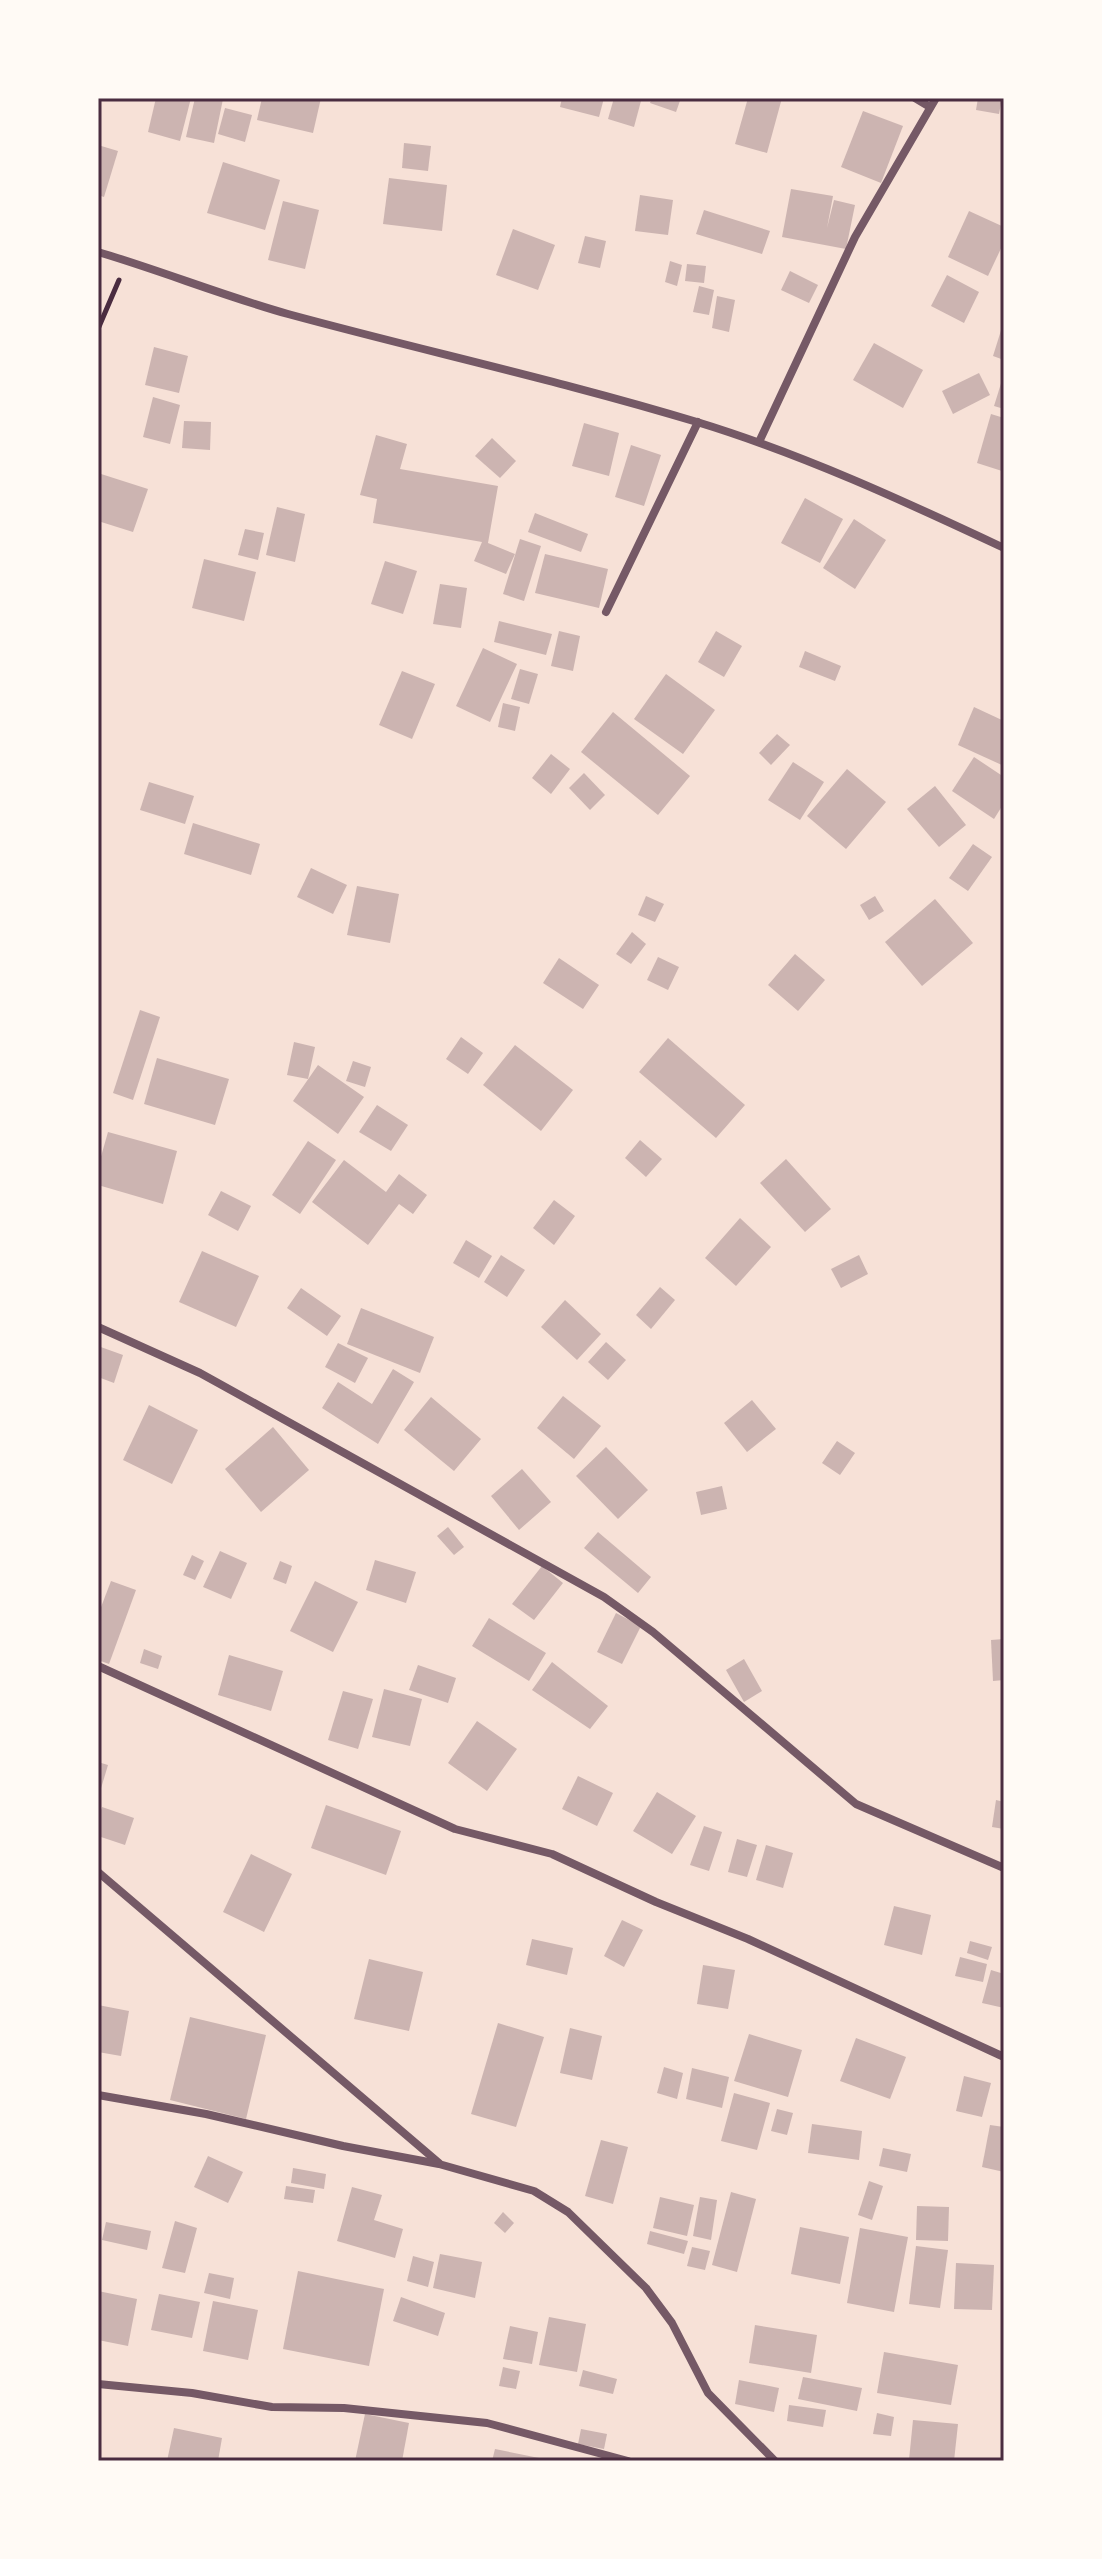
<svg xmlns="http://www.w3.org/2000/svg" width="1102" height="2559" font-family="Karla,sans-serif">
<style>
.building{fill:#ccb4b1}
.lines{fill:none;stroke-linecap:round;stroke-linejoin:round}
.path{stroke:#4a2c40;stroke-width:5}
.minor{stroke:#755966;stroke-width:8}
.neatline{fill:none;stroke:#4a2c40;stroke-width:3}
</style>
<rect width="100%" height="100%" fill="#f7e1d7"/>
<g class="building">
<polygon points="156,98 191,98 180,141 148,132"/>
<polygon points="195,98 223,99 214,143 186,137"/>
<polygon points="262,98 321,98 313,133 257,120"/>
<polygon points="562,98 604,98 599,117 560,107"/>
<polygon points="614,98 641,101 634,127 608,119"/>
<polygon points="652,98 681,98 676,112 650,103"/>
<polygon points="748,98 782,98 767,153 735,144"/>
<polygon points="978,98 1002,98 999,114 976,110"/>
<polygon points="225,108 252,115 245,142 218,134"/>
<polygon points="863,111 903,126 881,183 841,167"/>
<polygon points="404,143 431,146 428,171 402,168"/>
<polygon points="98,145 118,151 104,197 98,195"/>
<polygon points="223,162 280,180 265,230 207,213"/>
<polygon points="389,178 447,185 442,231 383,224"/>
<polygon points="791,189 833,196 827,228 834,200 855,205 846,249 782,237"/>
<polygon points="640,195 673,200 668,235 635,231"/>
<polygon points="283,201 319,210 305,269 268,260"/>
<polygon points="704,210 770,231 762,254 696,234"/>
<polygon points="969,211 1004,227 1004,242 988,276 948,257"/>
<polygon points="513,229 555,245 538,290 496,275"/>
<polygon points="585,236 606,241 600,268 578,263"/>
<polygon points="670,261 682,265 677,286 665,282"/>
<polygon points="687,264 706,266 704,283 685,281"/>
<polygon points="790,271 818,285 809,303 781,290"/>
<polygon points="947,275 979,292 964,323 931,306"/>
<polygon points="699,286 714,290 709,315 693,312"/>
<polygon points="717,296 735,300 729,332 712,328"/>
<polygon points="1003,324 1004,325 1004,360 993,356"/>
<polygon points="874,343 923,370 903,408 853,380"/>
<polygon points="154,347 188,356 179,393 145,385"/>
<polygon points="979,373 990,395 953,414 942,391"/>
<polygon points="1003,377 1004,377 1004,409 994,406"/>
<polygon points="153,397 180,405 170,444 143,437"/>
<polygon points="991,414 1004,418 1004,463 1002,471 977,463"/>
<polygon points="184,421 211,422 210,450 182,448"/>
<polygon points="584,423 619,433 609,476 572,466"/>
<polygon points="376,435 407,444 400,469 498,486 488,543 515,554 506,574 474,561 482,542 373,523 377,499 360,495"/>
<polygon points="492,438 516,461 500,478 475,456"/>
<polygon points="631,445 661,455 644,506 615,497"/>
<polygon points="98,473 148,489 133,532 98,521"/>
<polygon points="805,498 843,519 820,563 781,543"/>
<polygon points="277,507 305,514 295,562 266,555"/>
<polygon points="535,513 588,534 581,552 528,532"/>
<polygon points="854,519 886,540 855,589 823,568"/>
<polygon points="245,529 264,533 258,560 238,555"/>
<polygon points="520,539 541,546 524,601 503,594"/>
<polygon points="545,554 608,569 599,608 535,593"/>
<polygon points="204,559 256,572 244,621 192,608"/>
<polygon points="385,561 417,571 403,614 371,604"/>
<polygon points="440,584 467,588 461,628 433,624"/>
<polygon points="499,621 552,634 546,655 494,642"/>
<polygon points="559,631 580,636 573,671 551,666"/>
<polygon points="716,631 742,646 724,677 698,662"/>
<polygon points="483,648 517,664 490,722 456,706"/>
<polygon points="805,651 841,666 835,681 799,667"/>
<polygon points="520,669 538,674 529,704 511,699"/>
<polygon points="402,671 435,684 412,739 379,725"/>
<polygon points="666,674 715,710 683,754 634,719"/>
<polygon points="503,703 520,707 515,731 498,727"/>
<polygon points="974,707 1004,721 1004,766 958,745"/>
<polygon points="613,712 690,776 658,815 581,752"/>
<polygon points="777,734 790,745 771,765 759,753"/>
<polygon points="551,754 570,769 551,794 532,778"/>
<polygon points="974,757 1004,777 1004,803 994,819 952,791"/>
<polygon points="793,762 824,782 800,820 768,800"/>
<polygon points="847,769 886,802 846,849 807,816"/>
<polygon points="584,773 605,795 590,810 569,788"/>
<polygon points="149,782 194,796 185,824 140,810"/>
<polygon points="935,786 966,825 939,847 907,809"/>
<polygon points="193,823 260,844 251,875 184,854"/>
<polygon points="973,844 992,857 968,891 949,878"/>
<polygon points="311,868 347,885 333,914 297,897"/>
<polygon points="357,886 399,894 390,943 347,935"/>
<polygon points="646,896 664,904 655,922 638,915"/>
<polygon points="875,896 884,911 869,920 860,905"/>
<polygon points="935,899 973,943 922,986 885,942"/>
<polygon points="632,932 646,944 631,964 616,954"/>
<polygon points="795,954 825,980 798,1011 768,985"/>
<polygon points="658,957 679,967 668,990 647,980"/>
<polygon points="559,958 599,985 583,1009 543,983"/>
<polygon points="140,1010 160,1017 133,1100 113,1093"/>
<polygon points="461,1037 483,1053 468,1074 446,1059"/>
<polygon points="668,1038 745,1105 716,1138 639,1072"/>
<polygon points="294,1042 315,1047 308,1079 287,1075"/>
<polygon points="515,1045 573,1090 541,1131 483,1085"/>
<polygon points="157,1058 229,1079 215,1125 144,1104"/>
<polygon points="353,1061 371,1067 365,1087 346,1081"/>
<polygon points="318,1065 364,1097 338,1134 293,1101"/>
<polygon points="377,1105 408,1125 391,1151 359,1132"/>
<polygon points="108,1132 177,1151 163,1204 98,1185 98,1167"/>
<polygon points="640,1140 662,1159 646,1177 625,1158"/>
<polygon points="308,1141 336,1160 300,1214 272,1195"/>
<polygon points="786,1159 831,1209 805,1232 760,1183"/>
<polygon points="344,1160 386,1192 399,1174 427,1195 413,1214 399,1204 368,1245 312,1202"/>
<polygon points="221,1191 251,1206 238,1231 208,1215"/>
<polygon points="554,1200 575,1216 554,1245 533,1228"/>
<polygon points="740,1218 771,1247 736,1286 705,1258"/>
<polygon points="466,1240 492,1256 479,1278 453,1263"/>
<polygon points="202,1251 259,1276 236,1327 179,1302"/>
<polygon points="501,1255 525,1270 507,1297 484,1282"/>
<polygon points="859,1255 868,1274 841,1288 831,1269"/>
<polygon points="660,1287 675,1300 651,1329 636,1315"/>
<polygon points="301,1288 341,1316 327,1336 287,1308"/>
<polygon points="565,1300 601,1334 577,1360 541,1327"/>
<polygon points="361,1308 434,1337 420,1373 347,1344"/>
<polygon points="606,1342 626,1360 608,1380 588,1362"/>
<polygon points="338,1343 368,1358 355,1383 325,1367"/>
<polygon points="98,1346 123,1355 114,1383 98,1377"/>
<polygon points="393,1369 414,1382 378,1444 322,1408 338,1382 372,1404"/>
<polygon points="563,1396 601,1426 574,1459 537,1428"/>
<polygon points="431,1397 481,1439 454,1471 404,1430"/>
<polygon points="752,1400 776,1429 747,1452 724,1423"/>
<polygon points="149,1405 198,1430 172,1484 123,1460"/>
<polygon points="273,1427 309,1470 261,1512 225,1469"/>
<polygon points="837,1441 855,1453 840,1475 822,1463"/>
<polygon points="606,1447 648,1490 618,1519 576,1476"/>
<polygon points="522,1469 551,1502 519,1530 491,1496"/>
<polygon points="722,1486 727,1509 701,1515 696,1492"/>
<polygon points="448,1527 464,1547 454,1555 437,1536"/>
<polygon points="598,1532 651,1577 638,1593 584,1548"/>
<polygon points="220,1551 247,1563 231,1599 203,1587"/>
<polygon points="192,1555 204,1561 195,1580 183,1575"/>
<polygon points="375,1560 416,1572 406,1603 366,1590"/>
<polygon points="280,1561 292,1566 286,1584 273,1579"/>
<polygon points="542,1566 563,1583 534,1620 512,1604"/>
<polygon points="111,1581 136,1590 109,1664 98,1660 98,1615"/>
<polygon points="315,1581 358,1602 333,1652 290,1631"/>
<polygon points="616,1613 641,1626 622,1664 597,1652"/>
<polygon points="489,1618 546,1653 529,1681 472,1646"/>
<polygon points="1004,1639 1004,1680 993,1681 991,1640"/>
<polygon points="144,1649 162,1656 158,1669 140,1663"/>
<polygon points="229,1655 283,1671 271,1711 218,1695"/>
<polygon points="744,1659 762,1691 744,1702 726,1670"/>
<polygon points="552,1662 608,1706 590,1729 532,1690"/>
<polygon points="418,1665 456,1678 448,1703 409,1690"/>
<polygon points="384,1689 422,1699 410,1746 372,1737"/>
<polygon points="343,1691 373,1699 358,1749 328,1740"/>
<polygon points="477,1721 517,1749 487,1791 448,1763"/>
<polygon points="98,1762 108,1765 99,1795 98,1795"/>
<polygon points="578,1776 613,1793 597,1826 562,1809"/>
<polygon points="657,1792 696,1816 672,1854 633,1831"/>
<polygon points="996,1800 1004,1802 1004,1829 992,1827"/>
<polygon points="326,1805 401,1831 386,1875 311,1848"/>
<polygon points="102,1807 134,1818 125,1845 98,1836 98,1819"/>
<polygon points="704,1826 722,1832 709,1871 690,1865"/>
<polygon points="737,1839 757,1845 747,1877 728,1872"/>
<polygon points="766,1845 793,1853 783,1888 756,1880"/>
<polygon points="251,1854 292,1874 264,1932 223,1912"/>
<polygon points="894,1906 931,1915 922,1955 884,1945"/>
<polygon points="622,1920 643,1930 624,1967 604,1956"/>
<polygon points="532,1939 573,1948 567,1975 526,1965"/>
<polygon points="970,1941 992,1947 988,1960 967,1953"/>
<polygon points="960,1957 987,1964 983,1982 955,1976"/>
<polygon points="369,1959 423,1972 409,2031 354,2019"/>
<polygon points="703,1965 735,1970 728,2009 697,2004"/>
<polygon points="991,1970 1004,1974 1004,2008 982,2003"/>
<polygon points="98,2005 129,2011 121,2056 98,2052"/>
<polygon points="190,2017 266,2035 246,2119 170,2100"/>
<polygon points="498,2023 544,2037 516,2127 471,2114"/>
<polygon points="570,2028 602,2036 592,2080 560,2073"/>
<polygon points="749,2034 802,2050 788,2097 734,2081"/>
<polygon points="856,2038 906,2057 890,2099 840,2081"/>
<polygon points="664,2067 683,2073 677,2099 657,2093"/>
<polygon points="692,2068 729,2077 722,2108 686,2099"/>
<polygon points="964,2076 991,2083 982,2117 956,2111"/>
<polygon points="734,2093 770,2103 757,2150 721,2141"/>
<polygon points="777,2109 793,2113 787,2135 771,2131"/>
<polygon points="812,2124 862,2131 859,2160 808,2153"/>
<polygon points="990,2125 1004,2127 1004,2172 982,2167"/>
<polygon points="601,2140 628,2147 613,2204 585,2196"/>
<polygon points="883,2148 911,2154 907,2172 879,2166"/>
<polygon points="208,2156 243,2172 228,2203 194,2187"/>
<polygon points="293,2168 326,2174 324,2189 291,2183"/>
<polygon points="869,2181 883,2186 872,2220 858,2215"/>
<polygon points="286,2186 315,2190 313,2203 284,2199"/>
<polygon points="352,2187 382,2195 374,2220 403,2229 395,2258 337,2241"/>
<polygon points="731,2192 756,2199 737,2272 712,2265"/>
<polygon points="660,2197 694,2205 687,2236 653,2228"/>
<polygon points="700,2197 717,2200 711,2240 693,2236"/>
<polygon points="917,2206 949,2207 948,2241 916,2240"/>
<polygon points="503,2212 514,2223 505,2233 494,2223"/>
<polygon points="175,2221 197,2228 185,2273 162,2268"/>
<polygon points="106,2222 151,2231 147,2250 102,2240"/>
<polygon points="800,2227 849,2237 840,2284 791,2274"/>
<polygon points="860,2228 908,2237 894,2312 847,2303"/>
<polygon points="650,2231 688,2241 684,2254 647,2244"/>
<polygon points="916,2246 948,2250 940,2308 909,2304"/>
<polygon points="692,2247 710,2251 705,2270 687,2266"/>
<polygon points="440,2254 482,2262 475,2298 433,2288"/>
<polygon points="413,2256 434,2262 428,2287 407,2281"/>
<polygon points="956,2263 994,2265 992,2310 954,2309"/>
<polygon points="298,2271 384,2289 369,2366 283,2349"/>
<polygon points="209,2273 234,2278 230,2299 204,2293"/>
<polygon points="98,2291 137,2299 128,2346 98,2340"/>
<polygon points="159,2294 200,2302 192,2338 151,2330"/>
<polygon points="401,2297 445,2313 438,2336 393,2321"/>
<polygon points="213,2301 258,2310 248,2360 203,2351"/>
<polygon points="549,2317 586,2324 577,2372 539,2365"/>
<polygon points="755,2325 817,2335 811,2373 749,2363"/>
<polygon points="510,2326 538,2332 532,2364 503,2359"/>
<polygon points="884,2352 958,2365 951,2405 877,2393"/>
<polygon points="503,2367 520,2371 516,2389 499,2386"/>
<polygon points="583,2370 617,2379 613,2394 579,2386"/>
<polygon points="803,2377 862,2388 857,2411 798,2399"/>
<polygon points="739,2380 779,2388 774,2412 735,2404"/>
<polygon points="789,2405 826,2410 823,2427 787,2421"/>
<polygon points="877,2413 894,2417 891,2436 873,2434"/>
<polygon points="365,2414 409,2423 402,2461 355,2461"/>
<polygon points="913,2420 958,2424 954,2461 909,2460"/>
<polygon points="174,2428 222,2438 218,2461 167,2461"/>
<polygon points="581,2429 607,2434 604,2449 578,2444"/>
<polygon points="495,2449 539,2458 538,2461 492,2461"/>
</g>
<g class="lines">
<polyline class="path" points="98,329 119,280"/>
<g class="minor">
<polyline points="915,98 930,107"/>
<path d="M98 252C162 271 224 296 288 314 424 351 562 381 697 422 802 454 904 501 1004 548"/>
<polyline points="759,442 855,237 936,98"/>
<polyline points="606,612 698,422"/>
<polyline points="98,1327 200,1373 604,1597 653,1632 856,1804 1004,1868"/>
<polyline points="98,1666 455,1829 552,1854 656,1902 748,1939 1004,2057"/>
<polyline points="98,1872 439,2163"/>
<polyline points="98,2095 206,2114 343,2146 439,2164 534,2191 568,2212 646,2288 672,2323 708,2393 775,2461"/>
<polyline points="98,2384 192,2393 272,2407 344,2408 487,2423 628,2461"/>
</g>
</g>
<rect width="1102" height="2559" fill="none" stroke="#fffaf5" stroke-width="200"/>
<rect x="100" y="100" width="902" height="2359" class="neatline"/>
</svg>
